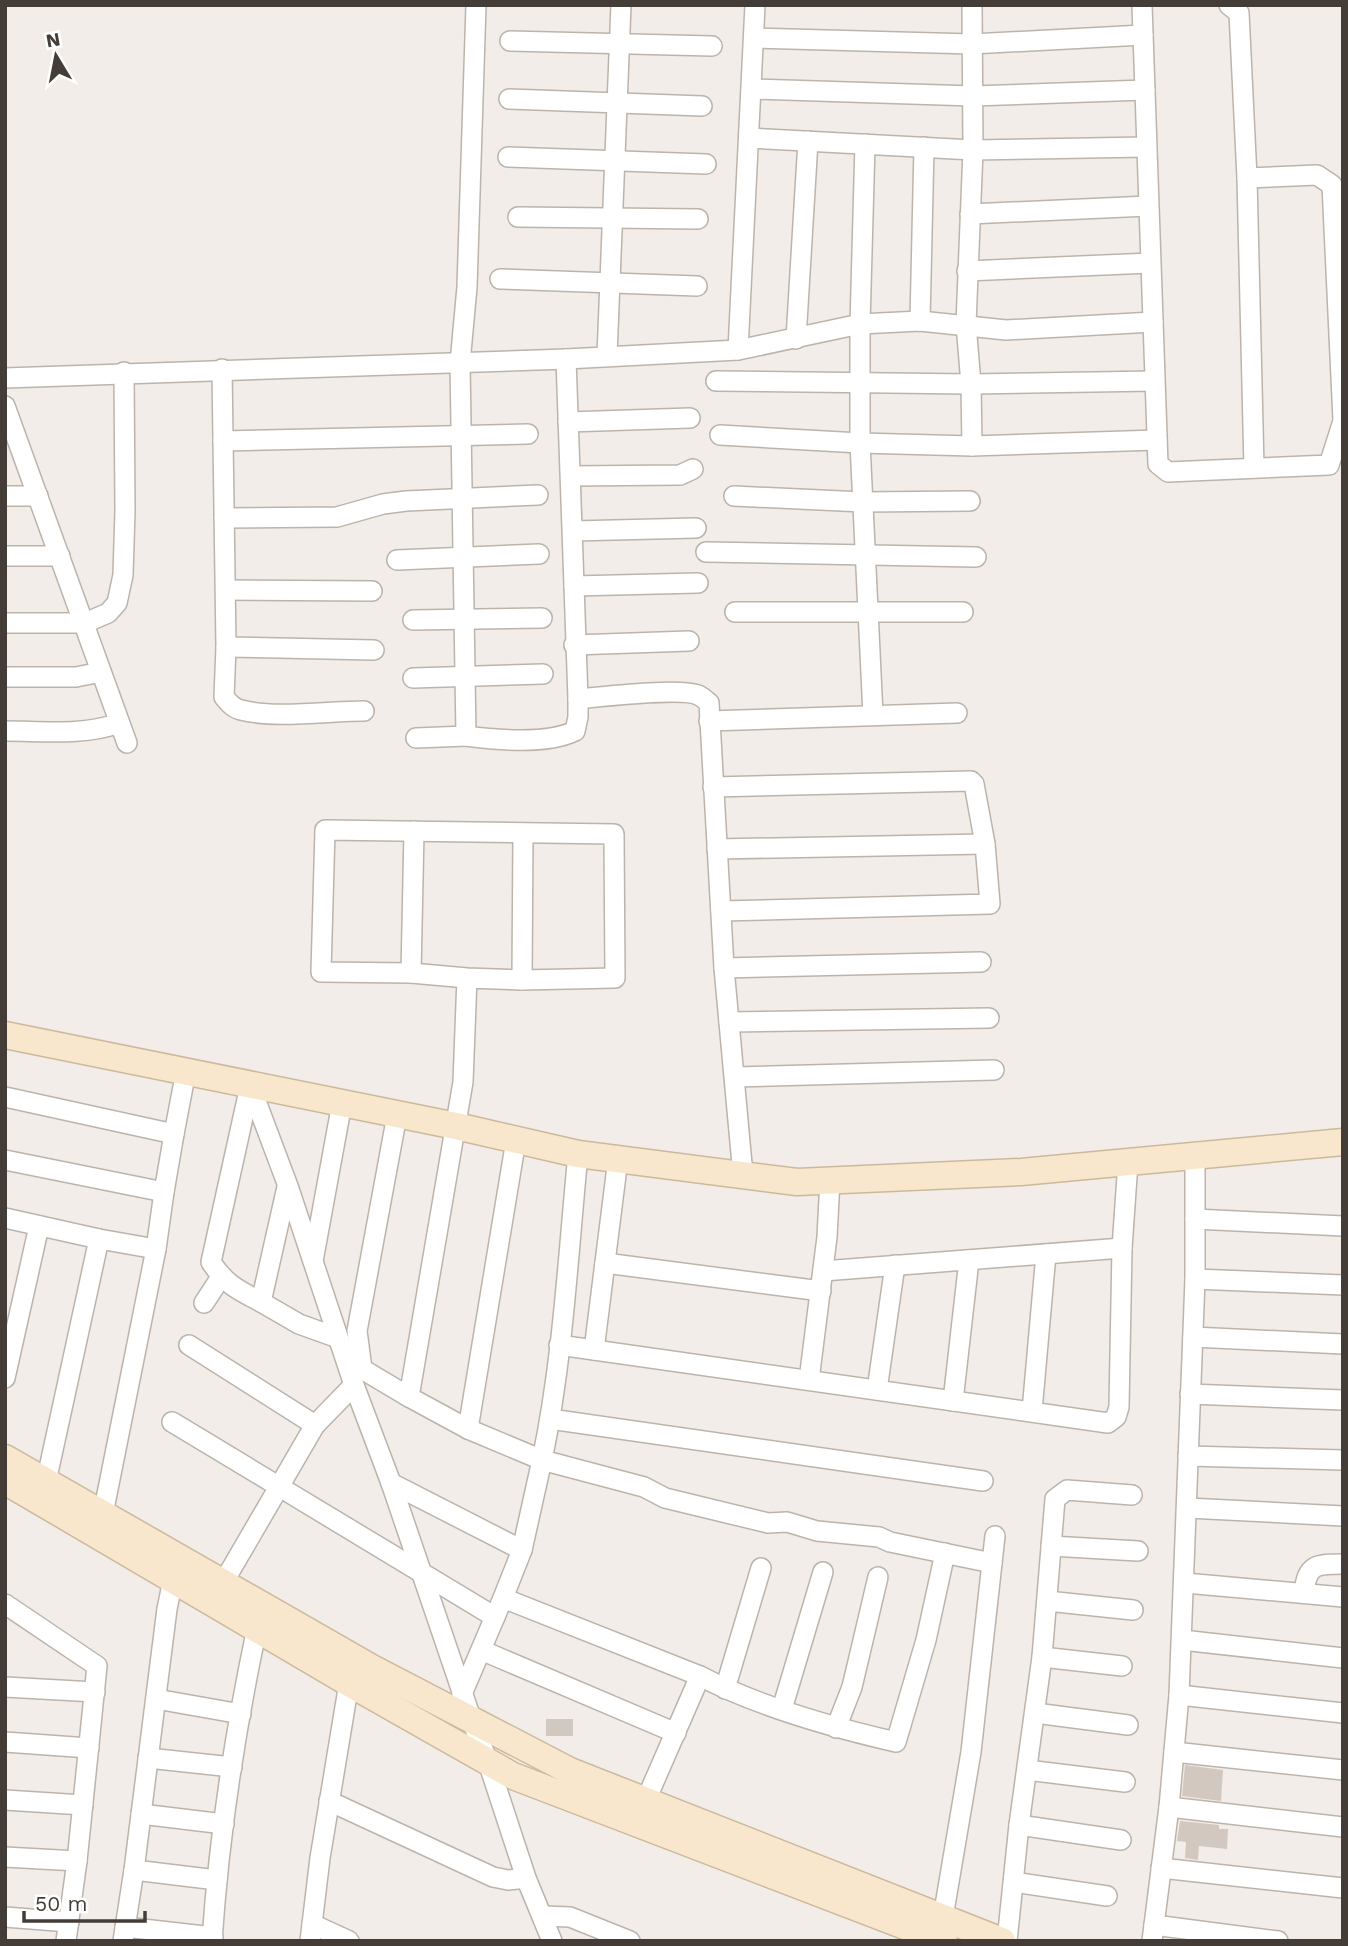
<svg xmlns="http://www.w3.org/2000/svg" width="1348" height="1946" font-family="'Work Sans',sans-serif">
<style>
.building{fill:#d2c8bf}
.lines{fill:none;stroke-linecap:round;stroke-linejoin:round}
.street-casing{stroke:#bcb4ab;stroke-width:22}
.secondary-casing{stroke:#ccb99d;stroke-width:29}
.street{stroke:#fff;stroke-width:19}
.secondary{stroke:#f8e7cc;stroke-width:26}
</style>
<rect width="100%" height="100%" fill="#f2ede8"/>
<g class="building">
<rect x="546" y="1719" width="27" height="17"/>
<polygon points="1185,1765 1223,1770 1221,1801 1182,1796"/>
<polygon points="1180,1821 1219,1825 1219,1829 1228,1829 1227,1849 1199,1846 1198,1860 1185,1858 1186,1842 1177,1841"/>
</g>
<g class="lines">
<g class="street-casing">
<g id="street">
<path d="M476 5 467 287 460 363 466 736C497 740 546 745 575 731L578 717V699L566 359"/>
<polyline points="1142,5 1158,464 1168,472 1329,465 1343,421"/>
<polyline points="1229,5 1239,13 1247,178 1254,468"/>
<polyline points="754,38 972,44 1143,35"/>
<polyline points="510,41 712,46"/>
<polyline points="752,89 973,96 1145,90"/>
<polyline points="509,99 702,106"/>
<polyline points="750,138 973,150 1146,147"/>
<polyline points="865,144 860,324 860,443 873,715"/>
<polyline points="508,157 706,164"/>
<polyline points="1247,178 1317,175 1332,185 1343,420"/>
<polyline points="970,214 1148,206"/>
<polyline points="518,217 698,219"/>
<polyline points="967,271 1150,263"/>
<polyline points="500,279 697,286"/>
<polyline points="920,321 924,147"/>
<polyline points="796,339 808,141"/>
<polyline points="738,350 755,5"/>
<polyline points="607,356 621,5"/>
<path d="M222 369 226 647 224 697C229 703 233 708 241 710 275 719 329 711 364 711"/>
<polyline points="5,378 566,359 738,350 860,324 920,321 1006,330 1153,322"/>
<polyline points="716,381 971,384 1154,381"/>
<polyline points="5,406 127,743"/>
<polyline points="568,422 690,418"/>
<polyline points="720,435 860,443 972,446 1157,440"/>
<polyline points="223,441 528,434"/>
<polyline points="972,446 971,384 966,324 973,150 972,5"/>
<polyline points="571,476 680,475 693,469"/>
<polyline points="5,496 38,496"/>
<polyline points="734,496 863,502 970,501"/>
<polyline points="224,518 337,517 383,504 406,501 538,495"/>
<polyline points="573,531 696,528"/>
<polyline points="706,552 976,557"/>
<polyline points="5,556 60,556"/>
<polyline points="397,560 539,554"/>
<polyline points="574,586 698,583"/>
<polyline points="226,590 372,591"/>
<polyline points="735,612 963,612"/>
<polyline points="413,620 542,618"/>
<polyline points="5,623 85,623 108,613 117,603 123,575 125,511 124,372"/>
<polyline points="574,645 689,641"/>
<polyline points="226,647 374,650"/>
<polyline points="5,677 76,677 101,672"/>
<polyline points="413,678 543,674"/>
<path d="M578 699C599 697 685 687 700 696 704 698 706 701 709 703L724 968"/>
<polyline points="709,721 957,713"/>
<path d="M5 731C43 731 84 736 119 723"/>
<polyline points="416,738 466,736"/>
<polyline points="713,787 971,781 974,784 985,844 990,904 721,911"/>
<polyline points="717,849 985,844"/>
<polyline points="411,973 414,831"/>
<path d="M467 978 411 973 321 972 325 830 614 834 615 978 522 980 467 978 463 1082 409 1397 468 1429 542 1460C563 1360 568 1256 578 1154"/>
<polyline points="522,980 523,833"/>
<polyline points="729,1022 989,1018"/>
<polyline points="735,1077 994,1070"/>
<polyline points="250,1085 288,1186 354,1385 391,1483 472,1721 488,1762 526,1878 552,1941"/>
<path d="M250 1086 211 1262C225 1284 238 1290 261 1302"/>
<polyline points="5,1097 174,1134 186,1071"/>
<polyline points="397,1115 357,1331 362,1369 409,1397"/>
<polyline points="5,1160 164,1192 174,1134"/>
<polyline points="743,1175 724,968 981,962"/>
<polyline points="287,1187 261,1302 299,1324 338,1338"/>
<polyline points="5,1218 99,1239 156,1249"/>
<polyline points="1195,1219 1343,1226"/>
<polyline points="313,1261 342,1103"/>
<polyline points="605,1263 821,1291"/>
<polyline points="823,1271 1122,1248"/>
<polyline points="1195,1279 1343,1285"/>
<polyline points="204,1303 221,1277"/>
<polyline points="1193,1337 1343,1344"/>
<polyline points="189,1345 315,1425"/>
<polyline points="559,1345 1108,1423 1116,1417 1119,1407 1122,1248 1128,1162"/>
<polyline points="594,1350 618,1159"/>
<polyline points="5,1378 39,1226"/>
<polyline points="809,1380 827,1237 830,1180"/>
<polyline points="877,1390 895,1265"/>
<polyline points="1190,1394 1343,1400"/>
<polyline points="953,1401 969,1260"/>
<polyline points="1032,1411 1046,1254"/>
<polyline points="550,1419 983,1481"/>
<polyline points="172,1422 495,1617"/>
<polyline points="468,1429 516,1140"/>
<polyline points="1188,1456 1343,1460"/>
<polyline points="46,1482 99,1239"/>
<polyline points="391,1483 522,1550 503,1598"/>
<polyline points="1188,1508 1343,1516"/>
<polyline points="103,1514 156,1249 164,1192"/>
<polyline points="1051,1546 1138,1551"/>
<polyline points="522,1550 542,1460 644,1487 665,1498 768,1523 787,1522 817,1531 879,1537 890,1542 992,1563"/>
<polyline points="223,1583 315,1425 354,1385"/>
<polyline points="1185,1583 1343,1597"/>
<path d="M1304 1593C1307 1564 1316 1564 1343 1564"/>
<polyline points="1047,1601 1133,1610"/>
<polyline points="5,1604 97,1666 77,1861 66,1941"/>
<polyline points="1182,1640 1343,1658"/>
<polyline points="481,1650 676,1733"/>
<polyline points="1042,1657 1122,1666"/>
<path d="M700 1676C759 1707 831 1727 896 1742L926 1640 945 1553"/>
<polyline points="5,1687 95,1692"/>
<polyline points="725,1689 761,1568"/>
<polyline points="462,1694 503,1598 700,1676 646,1800"/>
<polyline points="1179,1695 1343,1713"/>
<polyline points="156,1699 241,1714"/>
<polyline points="782,1709 823,1572"/>
<polyline points="1035,1713 1128,1725"/>
<polyline points="836,1728 852,1687 878,1577"/>
<polyline points="5,1742 89,1748"/>
<polyline points="1174,1752 1343,1770"/>
<polyline points="148,1758 232,1767"/>
<polyline points="1027,1770 1125,1782"/>
<polyline points="5,1800 83,1805"/>
<polyline points="329,1801 493,1877 508,1880 526,1878"/>
<polyline points="1169,1807 1343,1827"/>
<polyline points="141,1814 224,1824"/>
<polyline points="1019,1825 1121,1840"/>
<polyline points="5,1857 77,1861"/>
<polyline points="1161,1868 1343,1888"/>
<polyline points="134,1870 217,1880"/>
<polyline points="1014,1882 1107,1896"/>
<polyline points="543,1916 570,1917 630,1941"/>
<polyline points="5,1917 69,1922"/>
<polyline points="312,1924 349,1941"/>
<polyline points="1154,1925 1278,1941"/>
<polyline points="125,1927 213,1937"/>
<polyline points="941,1929 971,1752 995,1536"/>
<polyline points="123,1941 134,1870 167,1609 173,1580"/>
<path d="M212 1941C219 1836 235 1731 257 1628"/>
<polyline points="310,1941 320,1858 349,1683"/>
<polyline points="1007,1941 1019,1825 1042,1657 1055,1499 1067,1490 1132,1495"/>
<polyline points="1152,1941 1169,1807 1179,1695 1195,1279 1195,1156"/>
</g>
</g>
<g class="secondary-casing">
<g id="secondary">
<polyline points="5,1035 456,1126 578,1154 797,1182 1021,1172 1343,1142"/>
<polyline points="5,1458 372,1668 570,1771 1002,1941"/>
<polyline points="5,1481 349,1683 513,1776 944,1941"/>
</g>
</g>
<use href="#street" class="street"/>
<use href="#secondary" class="secondary"/>
</g>
<rect width="1348" height="1946" fill="none" stroke="#443d37" stroke-width="14"/>
<g transform="translate(56 56) rotate(350)" stroke="#ffffff" stroke-width="5" paint-order="stroke">
<path d="M0-5L12 26L0 18L-12 26Z" fill="#443d37"/>
<text y="-10" font-size="19" font-weight="bold" text-anchor="middle" fill="#443d37">N</text>
</g>
<path d="M24 1911v10h121v-10" fill="none" stroke="#443d37" stroke-width="3.5"/>
<text x="35" y="1911" font-size="21" fill="#443d37" stroke="#ffffff" stroke-width="5" paint-order="stroke">50 m</text>
</svg>
